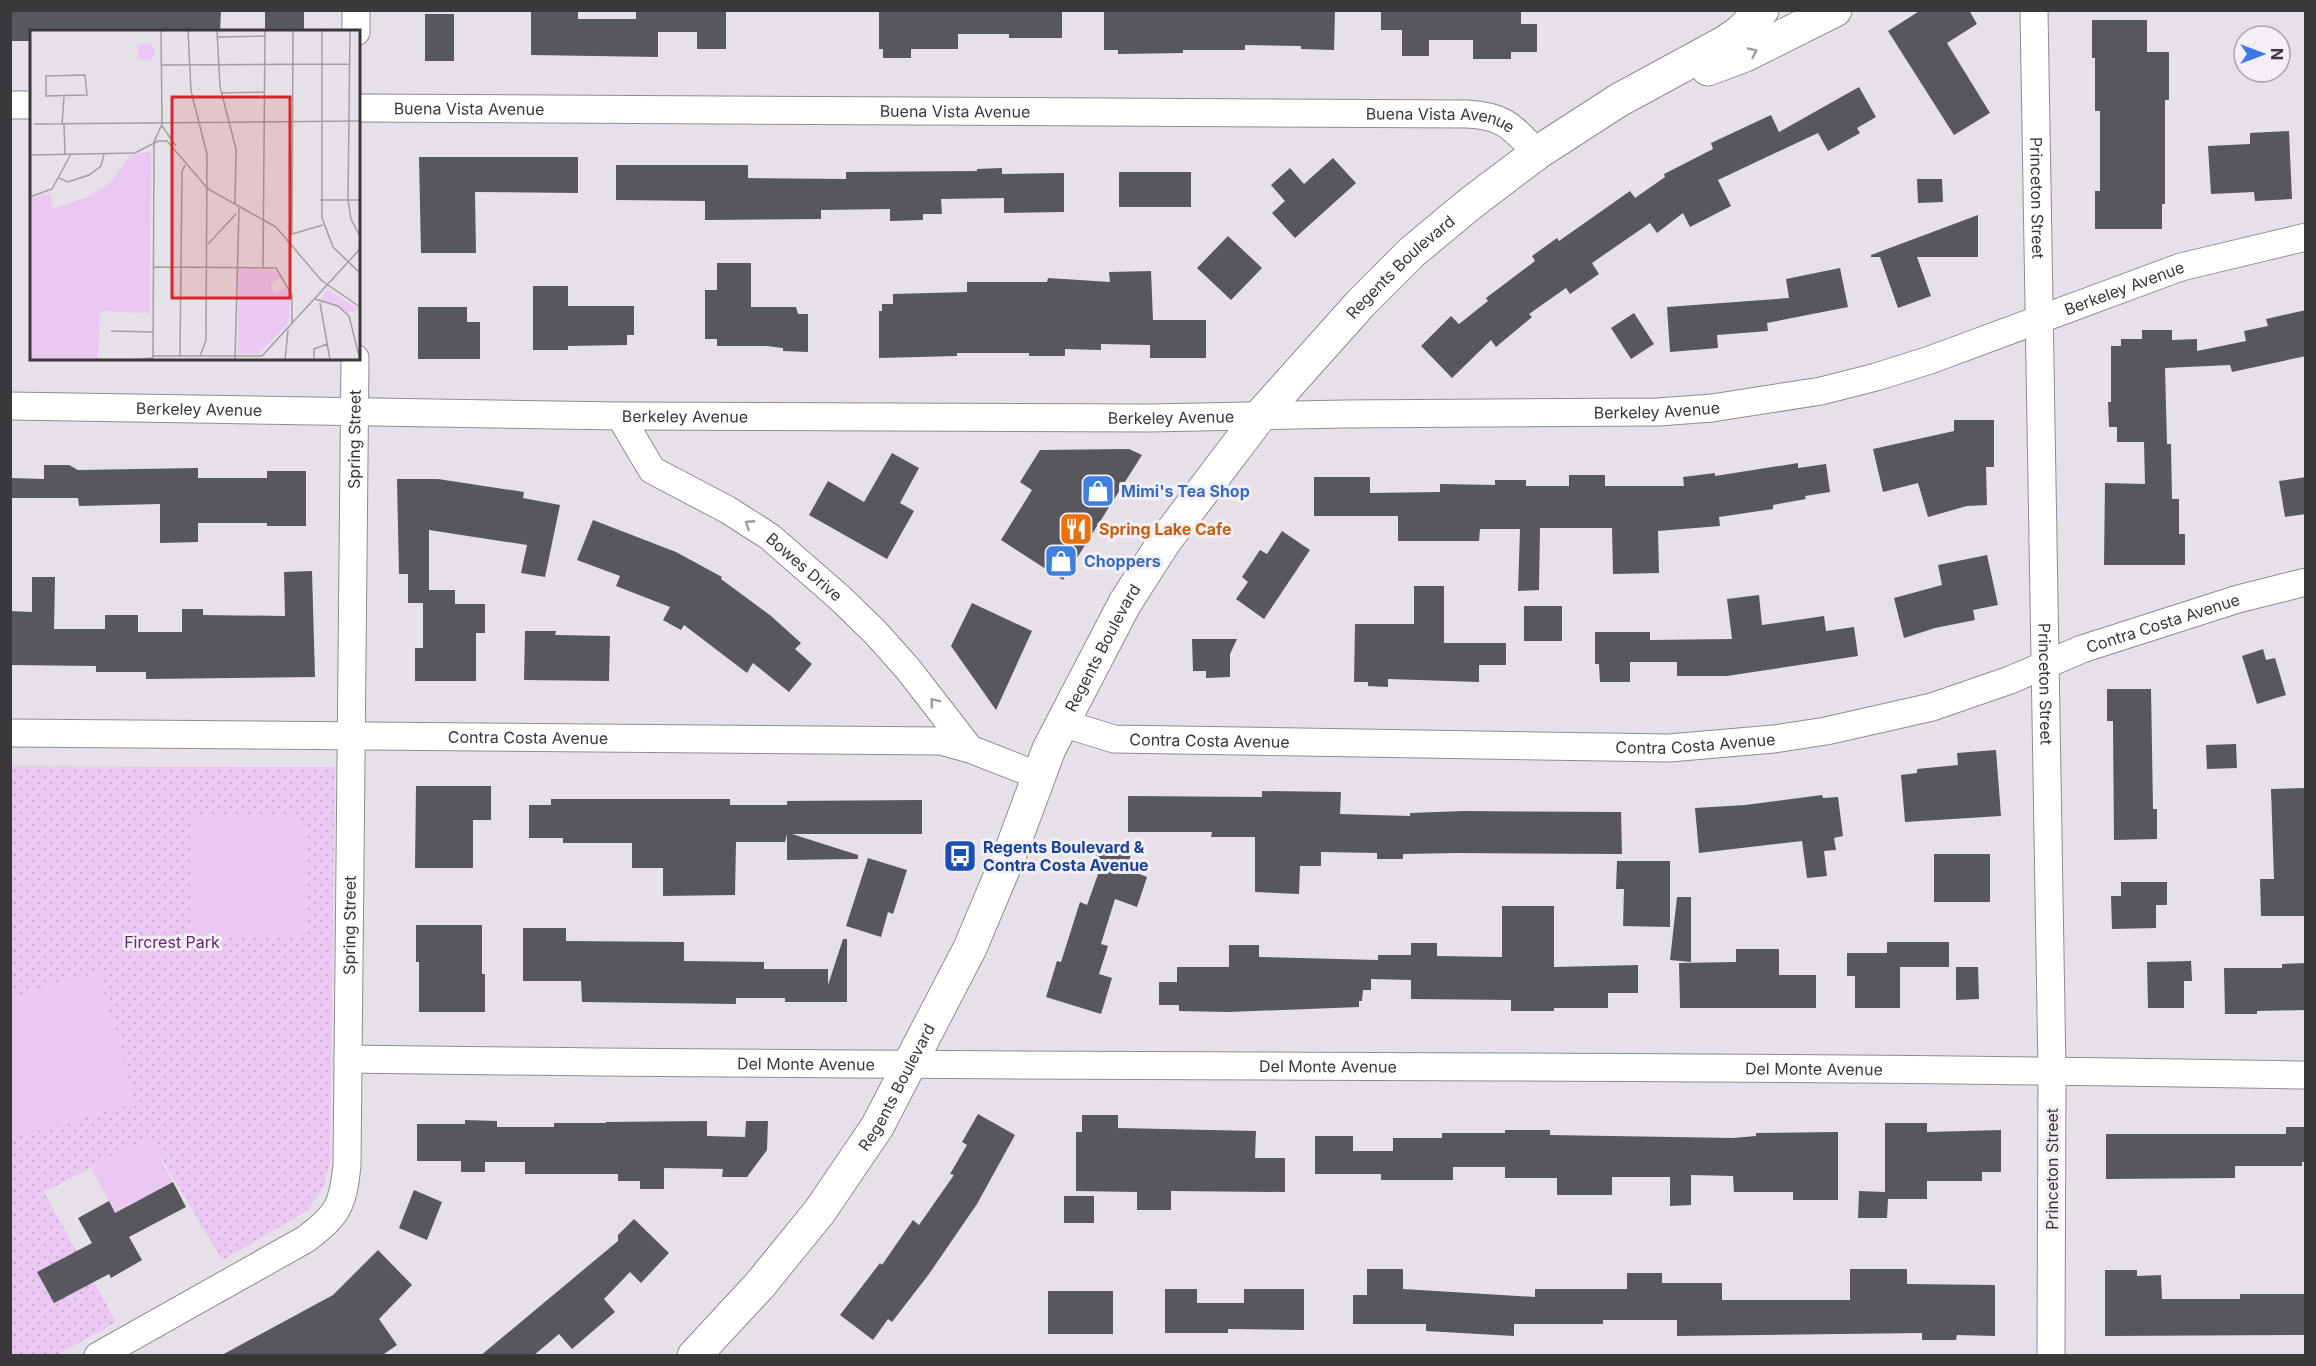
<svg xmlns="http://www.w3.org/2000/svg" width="2316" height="1366" font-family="Inter,sans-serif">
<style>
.green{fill:url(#green-dots)}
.pitch{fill:#ebc8f3}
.building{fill:#58575e}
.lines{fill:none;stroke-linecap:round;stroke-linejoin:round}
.minor-casing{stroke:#908b91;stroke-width:29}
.secondary-casing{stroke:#908b91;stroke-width:35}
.minor{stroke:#fff;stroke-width:27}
.secondary{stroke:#fff;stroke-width:33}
.oneway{stroke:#9c9c9c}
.labels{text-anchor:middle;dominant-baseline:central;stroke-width:6;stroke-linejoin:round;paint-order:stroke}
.street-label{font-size:16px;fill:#3a383a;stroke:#f4eef5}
.shop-label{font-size:16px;font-weight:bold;fill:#366cbe;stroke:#f4eef5;text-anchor:start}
.food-label{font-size:16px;font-weight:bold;fill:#c56008;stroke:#f4eef5;text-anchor:start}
.transit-label{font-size:16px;font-weight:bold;fill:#164399;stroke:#f4eef5;text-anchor:start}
.park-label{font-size:16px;fill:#642372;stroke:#f4eef5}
.inset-road{fill:none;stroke:#a19da2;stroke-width:1.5}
.view{fill:#d62828;fill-opacity:0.15;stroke:#d62828;stroke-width:3}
.inset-edge{fill:none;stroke:#3a383a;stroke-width:3}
</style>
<defs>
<pattern id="green-dots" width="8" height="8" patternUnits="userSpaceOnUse" patternTransform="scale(1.5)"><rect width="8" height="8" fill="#ebc8f3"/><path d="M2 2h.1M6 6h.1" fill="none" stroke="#caadd1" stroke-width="1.8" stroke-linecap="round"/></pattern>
</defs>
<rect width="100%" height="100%" fill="#e6e1e8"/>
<polygon class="green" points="11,766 335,767 330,1162 324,1187 307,1211 222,1260 149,1137 44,1192 116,1322 57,1355 11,1356"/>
<g class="pitch">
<polygon points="294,816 306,827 307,937 194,937 194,817"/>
<polygon points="99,972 135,1103 16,1137 10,1133 11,997"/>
<polygon points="149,1137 173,1182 115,1213 91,1168"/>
</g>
<g class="building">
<polygon points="10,10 221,10 220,32 32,32 32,41 10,41"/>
<rect x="265" y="10" width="39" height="22"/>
<polygon points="531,10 578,10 578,19 636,19 636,10 726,10 726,49 697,49 697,32 658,32 658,57 531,55"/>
<polygon points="879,10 1062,10 1062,38 1009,38 1009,34 958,34 958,49 911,49 911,58 883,58 883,49 879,49"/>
<polygon points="1104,10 1335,10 1334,50 1301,49 1301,46 1245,45 1245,50 1183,50 1183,53 1118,54 1118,50 1104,50"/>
<polygon points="1381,10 1521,10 1521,24 1537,24 1537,52 1511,52 1511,59 1473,59 1473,40 1429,40 1429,56 1402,56 1402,30 1381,30"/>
<polygon points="1921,10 1969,10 1977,24 1947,43 1990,113 1954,135 1888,31"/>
<rect x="425" y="14" width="29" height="47"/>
<polygon points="2092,20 2147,20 2147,52 2169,52 2169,100 2165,100 2165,204 2162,204 2162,229 2095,229 2095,191 2100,191 2100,111 2095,111 2095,58 2092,58"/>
<polygon points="1859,87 1876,117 1857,128 1860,133 1828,151 1818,133 1718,180 1731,206 1690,227 1683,213 1657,233 1650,223 1592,263 1599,274 1570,294 1566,288 1529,314 1532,317 1496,347 1491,340 1452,378 1421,346 1451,316 1459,324 1488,301 1486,298 1535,261 1532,256 1557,238 1559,241 1630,191 1635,198 1665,177 1664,174 1713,149 1711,143 1771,115 1779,132"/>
<polygon points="2289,131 2292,199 2255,201 2254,192 2211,194 2208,146 2250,144 2250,133"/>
<polygon points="419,157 578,157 578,193 475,192 476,253 421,253"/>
<polygon points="1333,158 1356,183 1295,238 1272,213 1285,201 1271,185 1290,168 1304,184"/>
<polygon points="616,165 748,165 748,178 846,179 846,172 977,171 977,169 1002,168 1002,174 1064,173 1064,212 1004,213 1004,198 941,199 942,214 923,214 923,220 890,221 890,209 821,210 821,219 705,220 705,201 616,200"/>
<rect x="1119" y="172" width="72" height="35"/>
<polygon points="1917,179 1942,179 1943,202 1918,203"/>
<polygon points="1978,215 1978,257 1917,257 1931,296 1898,308 1880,257 1871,257 1871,255"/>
<polygon points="1228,236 1262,268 1231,300 1197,268"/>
<polygon points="717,263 751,263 751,307 796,307 798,314 808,314 808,352 783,351 783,348 766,346 717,346 717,339 705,339 705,290 717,290"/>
<polygon points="1840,268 1848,307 1767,323 1768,331 1717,335 1718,348 1670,352 1667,307 1789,298 1786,279"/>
<polygon points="1151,271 1153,320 1206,320 1206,358 1150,358 1150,345 1101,344 1101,350 1065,349 1065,356 1029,356 1029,353 957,353 957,356 879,358 879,311 882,311 882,304 893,304 893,294 967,292 967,282 1047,282 1048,278 1110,282 1109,272"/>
<polygon points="533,286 568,286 568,306 634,306 634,335 627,335 627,345 568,346 568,350 533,350"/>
<polygon points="418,307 467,307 467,322 480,322 480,359 418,359"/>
<polygon points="2306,310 2306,356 2232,372 2230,365 2165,368 2167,444 2171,444 2172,499 2179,499 2179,534 2185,534 2185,565 2104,565 2105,483 2145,484 2144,442 2117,442 2117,427 2109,427 2108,402 2111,402 2111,346 2121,346 2121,339 2142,339 2142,330 2172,330 2172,340 2197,339 2197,351 2246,341 2244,331 2268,326 2266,319"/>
<polygon points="1634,313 1654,344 1631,359 1611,328"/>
<polygon points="1954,420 1994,420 1994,467 1986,467 1987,505 1967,506 1928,517 1918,483 1883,492 1873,449 1954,431"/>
<polygon points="1129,449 1142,455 1063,580 1001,540 1032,490 1020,482 1040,450"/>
<polygon points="892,453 919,468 900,503 914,511 887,559 809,515 828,481 864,502"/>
<polygon points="1798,463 1798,468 1826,464 1830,492 1805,496 1806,499 1773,505 1773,509 1719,517 1720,526 1658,531 1659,573 1613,574 1612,528 1540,528 1539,590 1518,591 1520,529 1480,529 1479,541 1398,541 1398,516 1314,516 1314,477 1370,477 1370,493 1440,492 1440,484 1495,485 1495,480 1526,480 1526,486 1569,486 1569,475 1605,475 1605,486 1684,486 1683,477 1715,473 1715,476"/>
<polygon points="44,465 69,465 78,470 198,468 198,478 267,478 267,471 306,471 306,526 267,526 267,523 198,523 198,542 160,543 160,504 79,506 78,498 10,498 10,478 44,479"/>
<polygon points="2306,477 2306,514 2285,517 2279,481"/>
<polygon points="397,479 438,479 524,492 523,498 560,505 545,577 521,573 527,545 429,530 429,590 455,590 455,604 485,604 485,633 476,633 476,681 415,681 415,648 423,648 423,603 408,603 408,574 399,574"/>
<polygon points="593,520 676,552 722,577 721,579 771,616 801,643 795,649 812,664 789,692 753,663 747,673 684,625 681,630 663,620 670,607 616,586 620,576 577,560"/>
<polygon points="1282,531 1310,550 1264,619 1236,599 1248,582 1242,577 1260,550 1267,554"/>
<polygon points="1987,555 1998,605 1973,610 1975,620 1935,628 1904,638 1894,598 1942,585 1938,565"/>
<polygon points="312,571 315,677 146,679 146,672 96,672 96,666 10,665 10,611 32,612 32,577 55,577 54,629 105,629 105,615 138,615 138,632 182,632 182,609 203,609 203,615 285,616 284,572"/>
<polygon points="1414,586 1444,586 1444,643 1506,643 1506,665 1479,665 1479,682 1388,679 1388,687 1368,686 1368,682 1354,682 1355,624 1414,624"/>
<polygon points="1759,595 1762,625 1824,616 1826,631 1854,627 1858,656 1727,676 1677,676 1677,662 1630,662 1630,682 1600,682 1599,664 1595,664 1595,632 1650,632 1650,640 1732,639 1727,599"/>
<polygon points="972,603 1032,631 996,710 951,646"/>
<rect x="1524" y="606" width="38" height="35"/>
<polygon points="525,631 556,631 555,635 610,636 609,681 524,680"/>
<polygon points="1192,639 1237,639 1230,654 1230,677 1206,678 1206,671 1193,671"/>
<polygon points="2263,649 2266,660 2275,658 2286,695 2257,704 2242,656"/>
<polygon points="2107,689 2151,689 2153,809 2157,809 2157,839 2114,840 2113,721 2107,721"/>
<polygon points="2236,744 2237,768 2207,769 2206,745"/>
<polygon points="1996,750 2001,816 1905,822 1901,775 1917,773 1917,769 1958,765 1957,753"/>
<polygon points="416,786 491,786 491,820 473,820 473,868 415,868"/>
<polygon points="2306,788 2306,916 2261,916 2260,879 2274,879 2271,789"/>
<polygon points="1262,791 1341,792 1340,814 1410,816 1410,813 1464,811 1621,812 1622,854 1456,853 1403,854 1403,859 1377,859 1377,853 1321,852 1321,866 1300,866 1299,894 1255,892 1255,837 1211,837 1212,832 1128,832 1128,796 1262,797"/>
<polygon points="1822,795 1823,798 1838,797 1843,836 1834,838 1836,850 1824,851 1827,876 1807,878 1802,841 1699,853 1695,808 1745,805"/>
<polygon points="551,799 730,799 730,805 787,805 787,801 922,800 922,834 792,834 858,855 858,859 787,860 787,834 785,842 736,842 735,895 663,896 663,868 632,868 632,843 563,843 563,838 529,838 529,805 551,805"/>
<polygon points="1100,844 1131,855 1126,869 1147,877 1137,907 1115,899 1101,944 1108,946 1099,974 1112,978 1101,1014 1046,997 1057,961 1061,962 1080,902 1087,905 1101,866 1094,863"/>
<rect x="1934" y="854" width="56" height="48"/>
<polygon points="868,858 907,870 893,914 888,912 881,937 846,926"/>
<polygon points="1617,861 1670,861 1670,927 1623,926 1624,889 1616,889"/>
<polygon points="2121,882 2167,882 2167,905 2156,905 2156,928 2112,929 2111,896 2121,896"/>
<polygon points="1677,897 1691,897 1691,962 1670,960"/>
<polygon points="1502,906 1554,906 1554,967 1638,965 1638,993 1608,993 1608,1008 1554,1008 1554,1011 1511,1011 1511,1000 1411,999 1411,980 1371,979 1371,990 1363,990 1362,1001 1359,1001 1359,1007 1228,1012 1179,1011 1179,1005 1159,1005 1159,982 1177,982 1177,967 1229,967 1229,945 1259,945 1259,957 1378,960 1378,955 1411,955 1411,943 1437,943 1437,956 1502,957"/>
<polygon points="416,925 482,925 482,974 485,974 485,1012 419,1012 419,962 416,962"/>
<polygon points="523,928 566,928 566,941 684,942 684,961 764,962 764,969 828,969 828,985 843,939 847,939 847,1002 785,1002 785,998 736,998 736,1004 582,1002 581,981 523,981"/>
<polygon points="1887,942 1949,942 1949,967 1900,967 1900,1008 1855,1008 1855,976 1847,976 1847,953 1887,953"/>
<polygon points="1736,949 1779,949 1779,975 1816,975 1816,1008 1680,1008 1679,963 1736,962"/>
<polygon points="2191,961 2192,981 2184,981 2184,1008 2148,1008 2147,962"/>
<polygon points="2306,963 2306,1010 2257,1011 2257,1014 2225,1014 2224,968 2282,968 2282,964"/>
<polygon points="1956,967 1978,967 1979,999 1956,1000"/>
<polygon points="978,1114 1015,1135 977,1204 929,1274 892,1322 888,1319 873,1340 840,1315 880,1263 882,1265 913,1220 919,1225 954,1175 950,1174 967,1145 962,1142"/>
<polygon points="1082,1115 1118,1115 1118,1128 1256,1131 1255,1158 1285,1158 1285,1192 1171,1191 1171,1210 1137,1210 1137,1192 1076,1191 1076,1132 1082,1132"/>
<polygon points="465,1120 497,1121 497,1127 554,1127 554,1123 606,1123 606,1122 707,1121 707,1136 745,1137 746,1121 768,1121 767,1150 747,1177 722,1177 723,1169 664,1168 664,1189 640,1189 640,1181 618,1181 618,1174 525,1174 525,1162 485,1162 485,1172 461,1172 461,1161 417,1161 417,1124 465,1124"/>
<polygon points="1885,1123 1927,1123 1927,1132 2001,1130 2001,1172 1982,1172 1982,1181 1927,1181 1927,1199 1888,1199 1887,1218 1858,1218 1859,1191 1885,1192"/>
<polygon points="2286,1127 2306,1127 2306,1162 2302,1162 2302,1166 2235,1166 2235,1178 2106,1179 2106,1134 2286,1134"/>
<polygon points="1505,1130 1550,1130 1550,1135 1733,1138 1756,1136 1756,1133 1838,1132 1838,1200 1793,1200 1793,1192 1734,1192 1733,1176 1691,1175 1691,1205 1670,1206 1670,1177 1612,1177 1612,1195 1557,1195 1557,1178 1505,1178 1505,1167 1453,1167 1453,1180 1381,1180 1381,1174 1315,1174 1315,1136 1353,1136 1353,1151 1393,1151 1393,1138 1442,1138 1442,1133 1505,1133"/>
<polygon points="173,1182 186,1207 129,1237 142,1260 111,1278 109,1274 54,1303 37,1272 92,1243 78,1218 109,1201 115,1213"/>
<polygon points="414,1190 442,1202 427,1240 399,1228"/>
<rect x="1064" y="1196" width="30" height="27"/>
<polygon points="634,1219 669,1253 641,1283 630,1272 604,1299 615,1312 572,1349 559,1334 533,1356 480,1356 618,1241 618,1235"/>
<polygon points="378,1250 412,1285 379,1319 397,1345 381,1356 220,1356 333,1295"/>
<polygon points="1367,1269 1403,1269 1403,1289 1535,1297 1535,1289 1627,1289 1627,1273 1662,1273 1662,1283 1722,1283 1722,1300 1850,1300 1850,1269 1907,1269 1907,1284 1995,1285 1995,1336 1957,1335 1956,1340 1922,1340 1922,1333 1677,1336 1677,1320 1603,1320 1603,1324 1514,1324 1514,1336 1426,1331 1426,1324 1353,1324 1353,1295 1367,1295"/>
<polygon points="2105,1270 2137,1270 2137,1276 2161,1275 2162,1299 2240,1299 2240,1294 2306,1294 2306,1335 2105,1336"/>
<polygon points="1165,1289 1197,1289 1197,1303 1244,1303 1244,1289 1304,1289 1304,1330 1228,1329 1228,1333 1165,1333"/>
<rect x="1048" y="1291" width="65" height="43"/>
</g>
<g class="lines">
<g class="minor-casing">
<g id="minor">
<path id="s1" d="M2034 10 2052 1071 2051 1356"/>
<polyline points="356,32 356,10"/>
<polyline points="10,105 32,105"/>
<path id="s2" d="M358 108 1467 114C1505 116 1512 127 1537 153"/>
<path id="s3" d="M10 406 620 416 1150 418 1345 414 1658 412 1712 408 1821 391 1876 377 1930 360 2181 267 2306 237"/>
<path id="s4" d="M620 416 652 470 728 510 770 537 840 598 875 632 908 669 970 749"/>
<path id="s5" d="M1062 723 1114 739 1669 748 1774 739 1826 731 1932 707 2010 680 2082 649 2238 599 2306 582"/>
<path id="s6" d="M10 733 941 741 970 749 1039 776"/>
<path id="s7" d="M348 1059C1001 1069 1653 1063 2306 1075"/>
<path id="s8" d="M98 1356 306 1239C338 1215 343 1205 347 1165L355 358"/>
</g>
</g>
<g class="secondary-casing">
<g id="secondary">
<polyline points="1708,69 1745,55 1835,10"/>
<path id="s9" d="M694 1356 759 1286 820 1211 877 1127 970 948 1013 846 1049 749 1125 603 1164 542 1259 417 1361 303 1412 252 1471 203 1537 153 1619 100 1724 43 1740 32 1762 10"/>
</g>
</g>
<use href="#minor" class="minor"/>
<use href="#secondary" class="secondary"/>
</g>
<defs><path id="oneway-chevron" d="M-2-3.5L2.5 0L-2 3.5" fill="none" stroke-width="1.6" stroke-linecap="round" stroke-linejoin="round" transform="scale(1.5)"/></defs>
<g class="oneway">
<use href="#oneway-chevron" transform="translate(1753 52) rotate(-25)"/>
<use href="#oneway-chevron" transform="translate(749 524) rotate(-147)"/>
<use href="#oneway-chevron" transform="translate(934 702) rotate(-128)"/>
</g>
<defs>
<g id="shop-square" transform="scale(1.725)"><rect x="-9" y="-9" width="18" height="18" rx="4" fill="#3f7fe0" stroke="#f4eef5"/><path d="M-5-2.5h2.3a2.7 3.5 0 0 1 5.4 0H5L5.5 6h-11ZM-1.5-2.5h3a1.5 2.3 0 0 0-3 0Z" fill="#fff"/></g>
<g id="restaurant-square" transform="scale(1.725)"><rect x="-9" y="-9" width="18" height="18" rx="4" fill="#e8710a" stroke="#f4eef5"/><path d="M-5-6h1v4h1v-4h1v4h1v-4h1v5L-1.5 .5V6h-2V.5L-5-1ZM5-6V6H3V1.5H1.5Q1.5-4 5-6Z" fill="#fff"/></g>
<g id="bus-square" transform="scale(1.725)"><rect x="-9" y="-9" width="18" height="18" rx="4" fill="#1a4fb4" stroke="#f4eef5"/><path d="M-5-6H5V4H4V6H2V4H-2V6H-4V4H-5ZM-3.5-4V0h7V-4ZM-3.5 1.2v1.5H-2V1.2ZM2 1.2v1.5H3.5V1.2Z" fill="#fff"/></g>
</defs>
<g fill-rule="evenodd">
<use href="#shop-square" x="1098" y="491"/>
<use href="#restaurant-square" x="1076" y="529"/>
<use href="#shop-square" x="1061" y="561"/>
<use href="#bus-square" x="960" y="856"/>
</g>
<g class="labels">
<g class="street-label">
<text stroke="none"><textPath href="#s2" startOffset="111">Buena Vista Avenue</textPath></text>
<text stroke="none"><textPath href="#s2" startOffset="597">Buena Vista Avenue</textPath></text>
<text stroke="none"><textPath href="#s2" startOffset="1083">Buena Vista Avenue</textPath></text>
<text stroke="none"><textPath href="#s1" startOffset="188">Princeton Street</textPath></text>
<text stroke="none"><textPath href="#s9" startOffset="1310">Regents Boulevard</textPath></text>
<text stroke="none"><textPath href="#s3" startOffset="2133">Berkeley Avenue</textPath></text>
<text stroke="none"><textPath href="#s3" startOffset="1647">Berkeley Avenue</textPath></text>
<text stroke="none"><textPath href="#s3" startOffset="189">Berkeley Avenue</textPath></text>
<text stroke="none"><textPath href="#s3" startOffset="675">Berkeley Avenue</textPath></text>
<text stroke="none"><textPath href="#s3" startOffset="1161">Berkeley Avenue</textPath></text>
<text stroke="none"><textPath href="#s8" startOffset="1053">Spring Street</textPath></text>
<text stroke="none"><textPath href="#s4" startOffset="244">Bowes Drive</textPath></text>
<text stroke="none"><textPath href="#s5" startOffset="1122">Contra Costa Avenue</textPath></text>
<text stroke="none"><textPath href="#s9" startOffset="824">Regents Boulevard</textPath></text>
<text stroke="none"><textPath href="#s1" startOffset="674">Princeton Street</textPath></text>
<text stroke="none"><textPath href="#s6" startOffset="518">Contra Costa Avenue</textPath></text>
<text stroke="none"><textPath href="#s5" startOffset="150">Contra Costa Avenue</textPath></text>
<text stroke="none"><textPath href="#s5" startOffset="636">Contra Costa Avenue</textPath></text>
<text stroke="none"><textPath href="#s8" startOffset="567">Spring Street</textPath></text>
<text stroke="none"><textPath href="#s7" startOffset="458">Del Monte Avenue</textPath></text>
<text stroke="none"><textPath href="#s7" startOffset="980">Del Monte Avenue</textPath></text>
<text stroke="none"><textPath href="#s7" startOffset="1466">Del Monte Avenue</textPath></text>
<text stroke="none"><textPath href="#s9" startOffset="338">Regents Boulevard</textPath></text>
<text transform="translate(2052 1169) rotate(-90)">Princeton Street</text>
</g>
<g class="shop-label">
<text x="1121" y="491">Mimi's Tea Shop</text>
<text x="1084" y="561">Choppers</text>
</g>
<g class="food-label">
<text x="1099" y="529">Spring Lake Cafe</text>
</g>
<g class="transit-label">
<text x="983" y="847">Regents Boulevard &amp;<tspan x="983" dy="18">Contra Costa Avenue</tspan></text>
</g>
<g class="park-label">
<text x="172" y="942">Fircrest Park</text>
</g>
</g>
<g transform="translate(30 30)">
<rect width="330" height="330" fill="#e6e1e8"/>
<path d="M118 121 121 124 120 283 70 281 68 330H0V168L20 164 23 179 58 167 80 153 100 126ZM208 239 244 240 251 248 240 254 245 264 256 258 260 267 259 292 228 324H208ZM297 260 330 280V281L317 282 306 273 290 270Z" fill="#ebc8f3"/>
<path d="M106 148 96 171 98 194 94 220 92 226 85 225 77 212 50 191 62 193 74 186ZM23 186 30 199 34 224 48 221 44 201 26 186 65 205 64 208 58 206 56 226 44 241 40 268 34 283 28 285 31 293 25 296 28 270 34 272 37 266 33 263 36 244 21 199 10 187ZM80 249 97 269 105 260 119 256 118 280 77 279 64 274V259L71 250Z" fill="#ebc8f3"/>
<path d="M107 22a9 9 0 1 1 18 0a9 9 0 1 1-18 0ZM237 256 240 266 231 270 241 271V285H226V259Z" fill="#ebc8f3"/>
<path class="inset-road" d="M158 0 161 61 177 124 176 310 170 326M187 0 190 57 206 119 205 174M292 0V188L303 217 330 243M320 0 318 170 321 189 330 206M187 7 235 6M132 35 320 34M16 46 55 45 57 65 16 66ZM191 63 235 62M4 94 330 91M32 94 34 67M34 94 35 124M132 96 146 116M0 125 105 123 128 111H137L178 159 246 197 291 250 330 277M29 148 38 152 59 145 71 136 74 124M0 167 22 159 41 124M290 170H330M262 204 293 195M259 207 262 204 263 0M178 214 206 184M123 237 246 238 262 265V293M233 237 235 0M285 269 308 276 319 286 330 330M290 273 300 330M81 301 123 302M123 326H232L330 219M150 326 152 141 155 135M100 330 123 328M123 330 124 112 132 94 131 0M205 330 209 178M255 330 258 300M284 330V319L297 314"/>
<path class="view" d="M142 67H260V268H142Z"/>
<rect width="330" height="330" class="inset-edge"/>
</g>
<rect width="2316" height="1366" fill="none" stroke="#3a383a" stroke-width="24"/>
<g transform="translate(2262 54) rotate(90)"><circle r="28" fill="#f4eef5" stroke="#aaa5aa" stroke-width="1.5"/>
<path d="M0-4.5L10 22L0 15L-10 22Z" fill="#3e76e6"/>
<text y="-9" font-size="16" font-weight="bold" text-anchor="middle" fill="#3a383a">N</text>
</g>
</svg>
